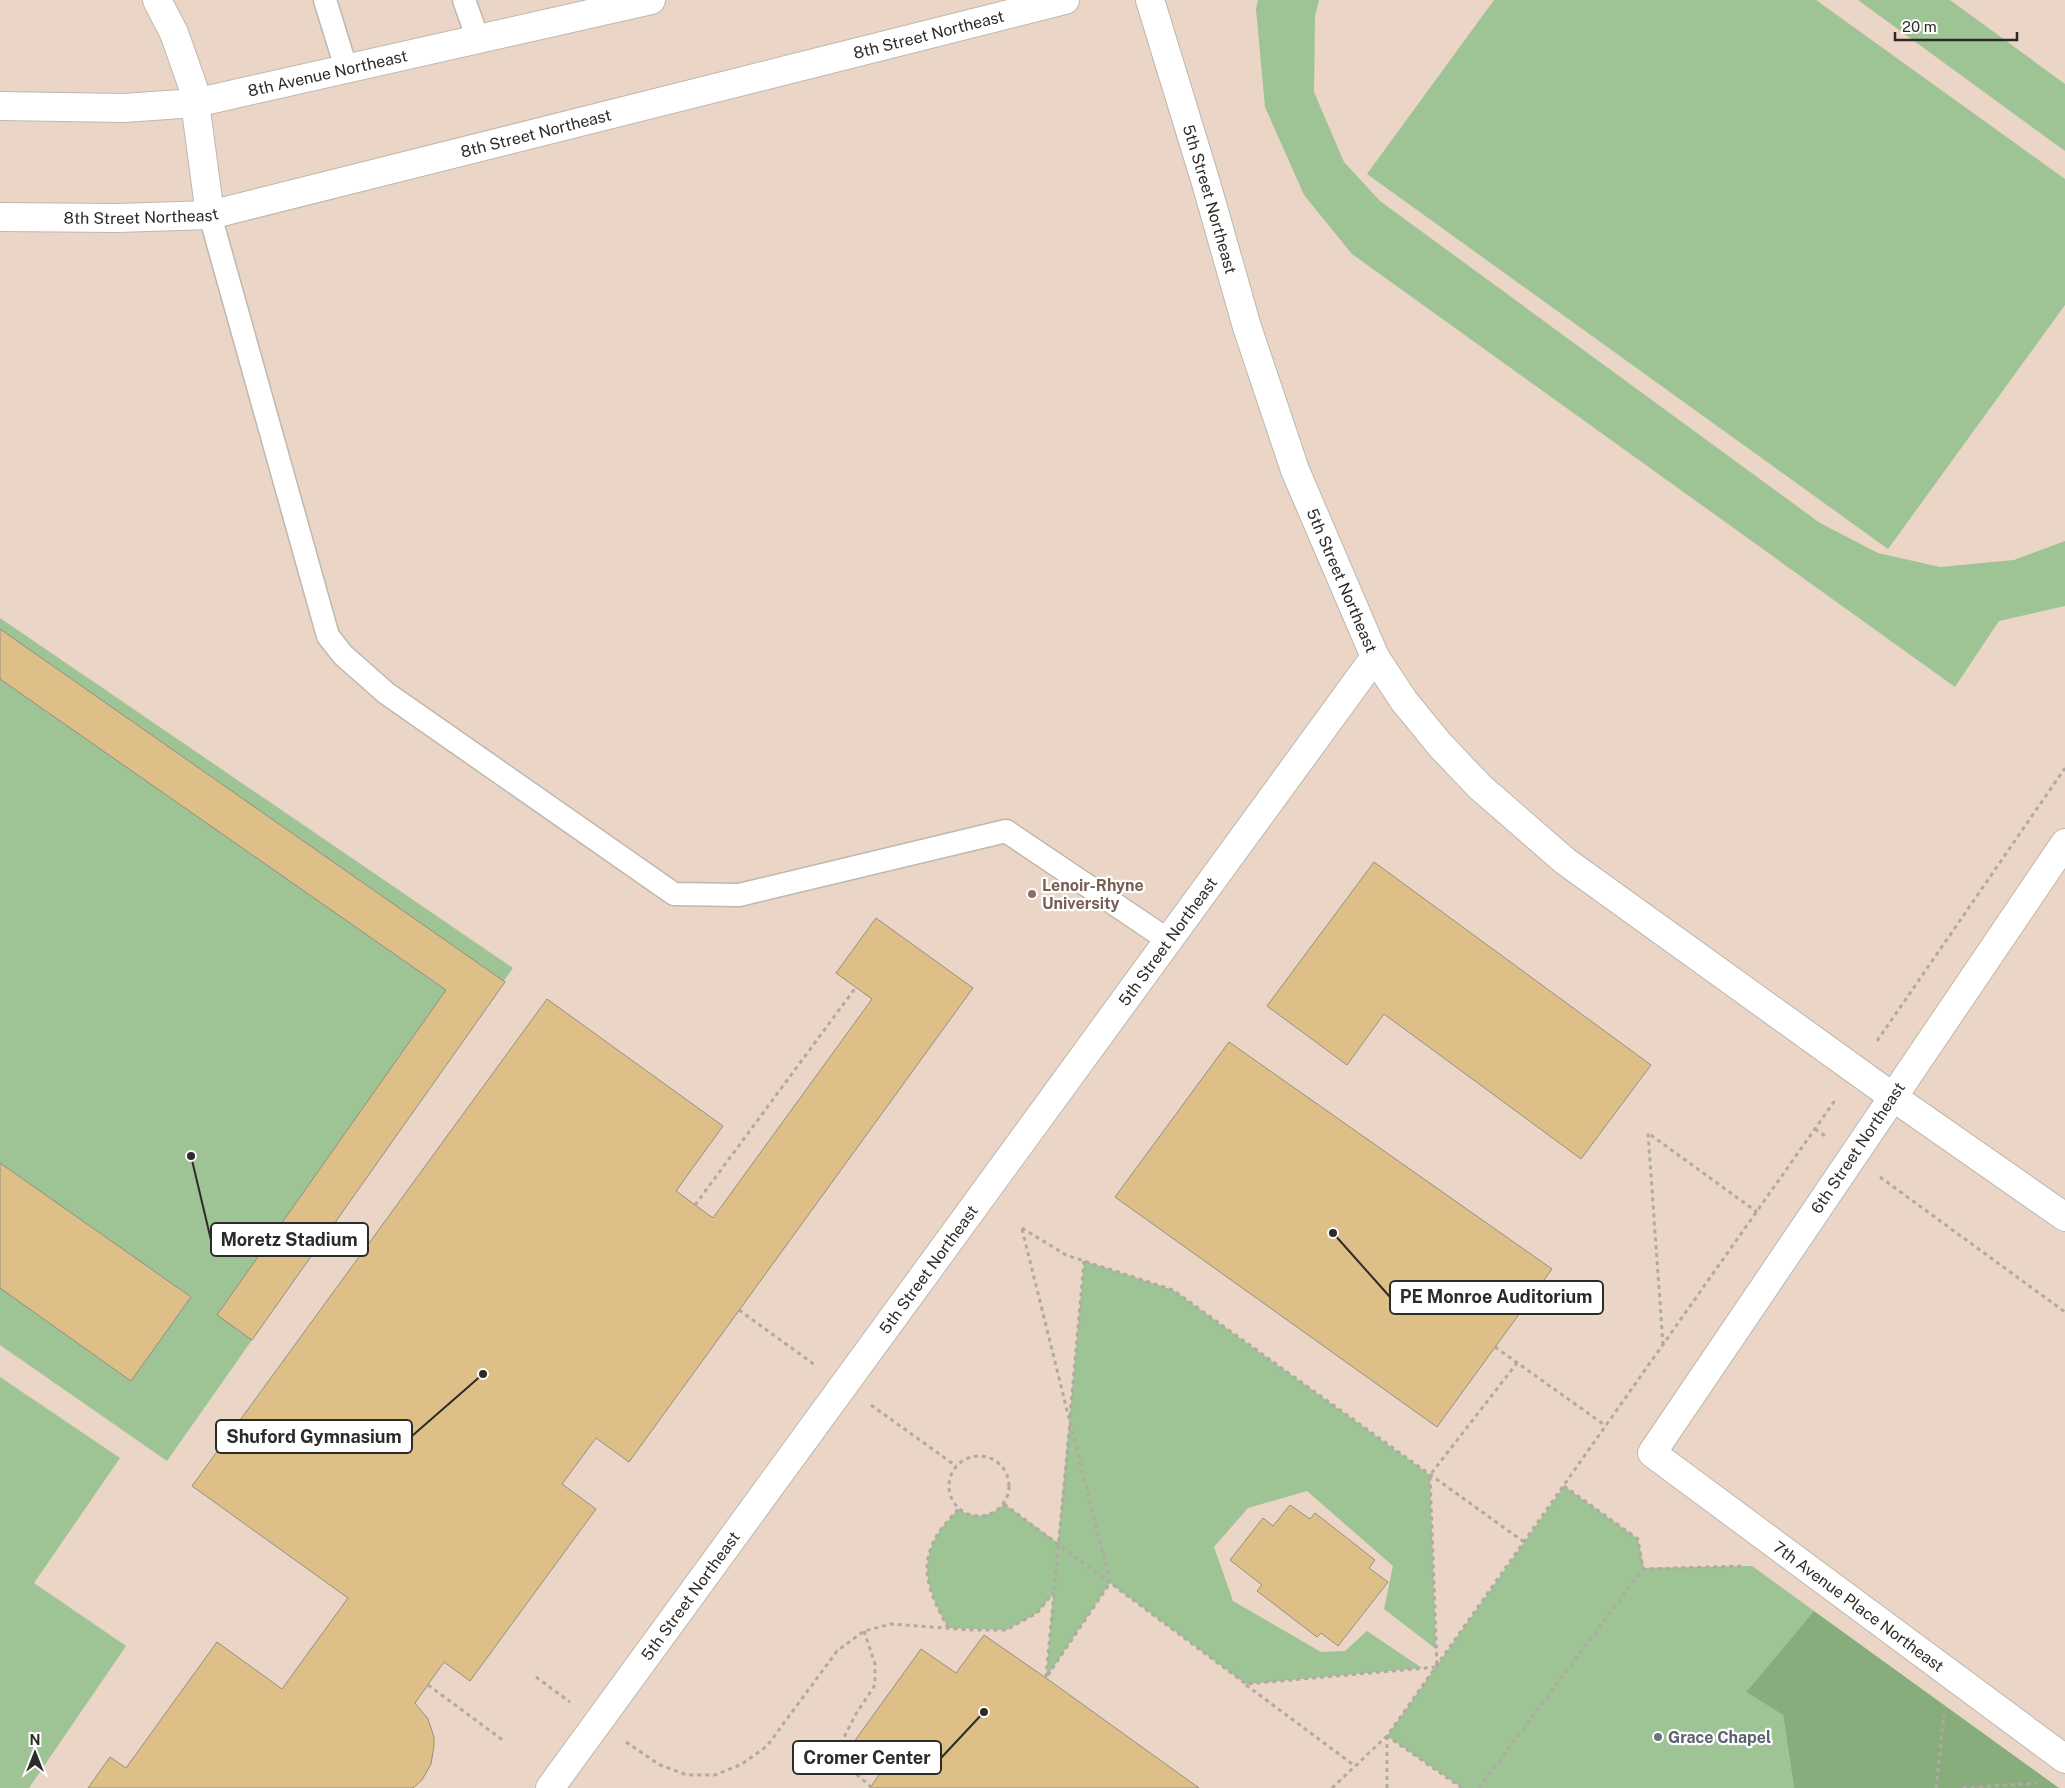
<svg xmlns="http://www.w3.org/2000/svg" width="2065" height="1788" font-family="'Public Sans',sans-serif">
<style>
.education{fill:#ead5c7}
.green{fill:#9ec394}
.forest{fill:#87ad7c}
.building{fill:#ddbf87;stroke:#948f85}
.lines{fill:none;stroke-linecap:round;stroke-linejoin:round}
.lane-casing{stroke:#beb8ae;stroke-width:25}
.street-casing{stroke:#beb8ae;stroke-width:30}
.secondary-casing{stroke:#beb8ae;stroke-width:30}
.path{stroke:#afaba2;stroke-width:3;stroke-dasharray:4 4;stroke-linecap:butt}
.lane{stroke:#fff;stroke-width:22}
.street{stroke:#fff;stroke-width:28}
.secondary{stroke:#fff;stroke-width:28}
.education-dot{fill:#8d6e63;stroke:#fff;stroke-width:2}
.worship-dot{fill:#6b7280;stroke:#fff;stroke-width:2}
.labels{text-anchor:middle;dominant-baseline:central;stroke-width:4.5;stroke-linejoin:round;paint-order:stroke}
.street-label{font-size:16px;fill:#2d2b27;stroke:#fff}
.education-label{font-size:16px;font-weight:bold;fill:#785e54;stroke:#fff;text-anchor:start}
.worship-label{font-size:16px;font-weight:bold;fill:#5b616d;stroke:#fff;text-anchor:start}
.leader{fill:none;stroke:#2d2b27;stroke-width:2}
.callout-dot{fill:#2d2b27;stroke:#fff;stroke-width:2}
.callout{fill:#fff;stroke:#2d2b27;stroke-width:2}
.callout-label{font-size:18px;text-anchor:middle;font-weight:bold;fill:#2d2b27}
</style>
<rect width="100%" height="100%" fill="#e8e3d8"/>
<rect class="education" x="0" y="0" width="2065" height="1788"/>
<g class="green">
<polygon points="1258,0 1319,0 1315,16 1314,92 1344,162 1380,201 1820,523 1878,553 1940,567 2014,560 2065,541 2065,606 1999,621 1955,687 1352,254 1304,195 1265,107 1256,9"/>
<polygon points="1494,0 1816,0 2065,179 2065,305 1888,549 1367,174"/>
<polygon points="1858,0 1950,0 2065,84 2065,151"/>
<polygon points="0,618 513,968 167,1461 0,1345"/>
<path d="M1084 1261 1173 1290 1430 1475 1436 1649 1384 1609 1393 1566 1307 1491 1248 1508 1214 1547 1233 1601 1321 1652 1345 1651 1367 1631 1422 1668 1246 1684 1110 1583 1046 1678 1053 1594 1037 1613 1006 1630 948 1628C932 1597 917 1571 936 1537 941 1527 951 1518 958 1509 975 1519 990 1518 1004 1504L1058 1543Z"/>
<polygon points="0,1377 120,1458 34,1583 126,1646 29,1788 0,1788"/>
<polygon points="1564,1486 1638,1539 1644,1568 1752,1566 1814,1611 1746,1692 1783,1715 1794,1788 1462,1788 1387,1736"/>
</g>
<polygon class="forest" points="1814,1611 2059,1788 1794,1788 1783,1715 1746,1692"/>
<g class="building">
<polygon points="0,629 505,982 252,1340 217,1315 446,990 0,679"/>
<polygon points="1374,862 1651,1065 1581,1159 1384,1014 1347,1065 1267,1006"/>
<polygon points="876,918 973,988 629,1462 596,1438 562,1484 596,1509 470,1681 444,1662 415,1703 428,1719 434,1737 434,1746 431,1764 422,1780 413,1788 88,1788 110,1757 126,1768 217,1642 282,1689 348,1598 192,1486 547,999 723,1126 676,1191 713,1218 872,999 836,973"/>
<polygon points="1229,1042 1552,1269 1437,1427 1115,1197"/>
<polygon points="0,1163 191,1297 131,1381 0,1288"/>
<polygon points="1290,1505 1310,1519 1315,1513 1375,1560 1369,1568 1388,1582 1338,1646 1321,1633 1317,1637 1257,1591 1262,1585 1230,1560 1263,1518 1273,1526"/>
<polygon points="984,1635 1046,1678 1199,1788 870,1788 883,1769 851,1746 921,1649 956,1673"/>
</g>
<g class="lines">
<g class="lane-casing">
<g id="lane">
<polyline points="325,0 346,68"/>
<polyline points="464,0 478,39"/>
<polyline points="210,215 328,636 343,655 386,693 674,894 739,895 1006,831 1168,940"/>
</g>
</g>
<g class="street-casing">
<g id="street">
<polyline points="157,0 174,33 193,87 210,215"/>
<path id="s1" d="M0 106 124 108 195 103 651 0"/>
<path id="s2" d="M0 217 117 218 210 215 1065 0"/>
<path id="s3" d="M2065 843 1652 1453 2065 1759"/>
<path id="s4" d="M550 1788 1375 657"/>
</g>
</g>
<g class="secondary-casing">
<g id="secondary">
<path id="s5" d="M1150 0 1206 183 1247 327 1295 470 1375 657 1404 701 1440 745 1480 787 1565 861 1893 1097 2065 1217"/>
</g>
</g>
<g class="path">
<polyline points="1877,1041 2065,768"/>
<polyline points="1815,1129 1825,1136"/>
<polyline points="1880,1177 2065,1312"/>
<polyline points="695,1205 856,987"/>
<polyline points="1022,1228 1066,1255 1173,1290 1524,1542"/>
<polyline points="1022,1229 1110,1583 1046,1678"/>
<polyline points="739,1310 815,1365"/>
<polyline points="1663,1345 1648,1133 1757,1212"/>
<polyline points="1495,1347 1606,1426"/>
<polyline points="871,1405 956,1466"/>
<polyline points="1070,1416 1084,1261"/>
<circle cx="979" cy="1486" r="30"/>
<polyline points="1564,1486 1638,1539 1643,1569"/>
<polyline points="1004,1504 1246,1684 1437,1667 1430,1475 1517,1363"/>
<path d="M948 1628C932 1597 917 1571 936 1537 941 1527 951 1518 958 1509"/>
<polyline points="864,1631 875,1664 875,1685 856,1714 841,1743 845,1764 871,1787"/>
<polyline points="536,1677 570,1702"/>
<polyline points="1046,1677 1070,1422"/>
<polyline points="428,1685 504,1741"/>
<polyline points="1246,1685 1355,1766"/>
<polyline points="626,1742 660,1765 687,1775 715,1775 742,1764 767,1746 837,1651 864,1631 891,1624 972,1630 1006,1630 1037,1613 1053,1593"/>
<polyline points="1332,1788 1387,1736"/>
<polyline points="1387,1788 1387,1736"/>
<polyline points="1462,1788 1387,1736 1836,1099"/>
<polyline points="1479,1788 1643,1569 1743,1566"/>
<polyline points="1936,1788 1944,1714"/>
<polyline points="1963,1788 2037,1783"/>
</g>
<use href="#lane" class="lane"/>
<use href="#street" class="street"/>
<use href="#secondary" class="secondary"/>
</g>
<circle class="education-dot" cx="1032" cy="894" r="5"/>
<circle class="worship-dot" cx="1658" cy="1737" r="5"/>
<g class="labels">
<g class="street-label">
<text stroke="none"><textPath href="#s2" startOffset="951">8th Street Northeast</textPath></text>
<text stroke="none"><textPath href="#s1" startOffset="331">8th Avenue Northeast</textPath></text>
<text stroke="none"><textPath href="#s2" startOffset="546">8th Street Northeast</textPath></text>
<text stroke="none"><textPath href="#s5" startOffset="208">5th Street Northeast</textPath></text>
<text stroke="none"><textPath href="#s2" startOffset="141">8th Street Northeast</textPath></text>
<text stroke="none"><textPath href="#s5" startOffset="612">5th Street Northeast</textPath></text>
<text stroke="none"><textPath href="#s4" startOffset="1048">5th Street Northeast</textPath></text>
<text transform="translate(1858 1148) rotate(-56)">6th Street Northeast</text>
<text stroke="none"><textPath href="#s4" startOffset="642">5th Street Northeast</textPath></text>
<text stroke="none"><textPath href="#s4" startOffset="238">5th Street Northeast</textPath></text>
<text stroke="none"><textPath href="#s3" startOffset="994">7th Avenue Place Northeast</textPath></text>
</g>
<g class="education-label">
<text x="1042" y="885">Lenoir-Rhyne<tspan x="1042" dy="18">University</tspan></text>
</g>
<g class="worship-label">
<text x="1668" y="1737">Grace Chapel</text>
</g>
</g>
<path class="leader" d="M191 1156L211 1240M1333 1233L1390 1297M483 1374L412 1436M984 1712L941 1758"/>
<g class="callout-dot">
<circle cx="191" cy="1156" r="5"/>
<circle cx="1333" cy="1233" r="5"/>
<circle cx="483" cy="1374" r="5"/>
<circle cx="984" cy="1712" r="5"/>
</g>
<g class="callout">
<rect x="211" y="1223" width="157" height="33" rx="5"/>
<rect x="1390" y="1281" width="213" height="33" rx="5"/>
<rect x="216" y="1420" width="196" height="33" rx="5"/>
<rect x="793" y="1741" width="148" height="33" rx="5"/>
</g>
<g class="callout-label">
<text x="289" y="1246">Moretz Stadium</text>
<text x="1496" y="1303">PE Monroe Auditorium</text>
<text x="314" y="1443">Shuford Gymnasium</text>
<text x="867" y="1764">Cromer Center</text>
</g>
<g transform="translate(35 1753)" stroke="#ffffff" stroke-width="4" paint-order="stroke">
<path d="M0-4L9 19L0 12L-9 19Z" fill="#2d2b27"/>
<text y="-8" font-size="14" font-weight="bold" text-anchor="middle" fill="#2d2b27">N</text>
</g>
<path d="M1895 32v8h122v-8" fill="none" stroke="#2d2b27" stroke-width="2.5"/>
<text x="1902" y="32" font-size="15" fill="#2d2b27" stroke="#ffffff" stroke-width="4" paint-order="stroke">20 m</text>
</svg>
